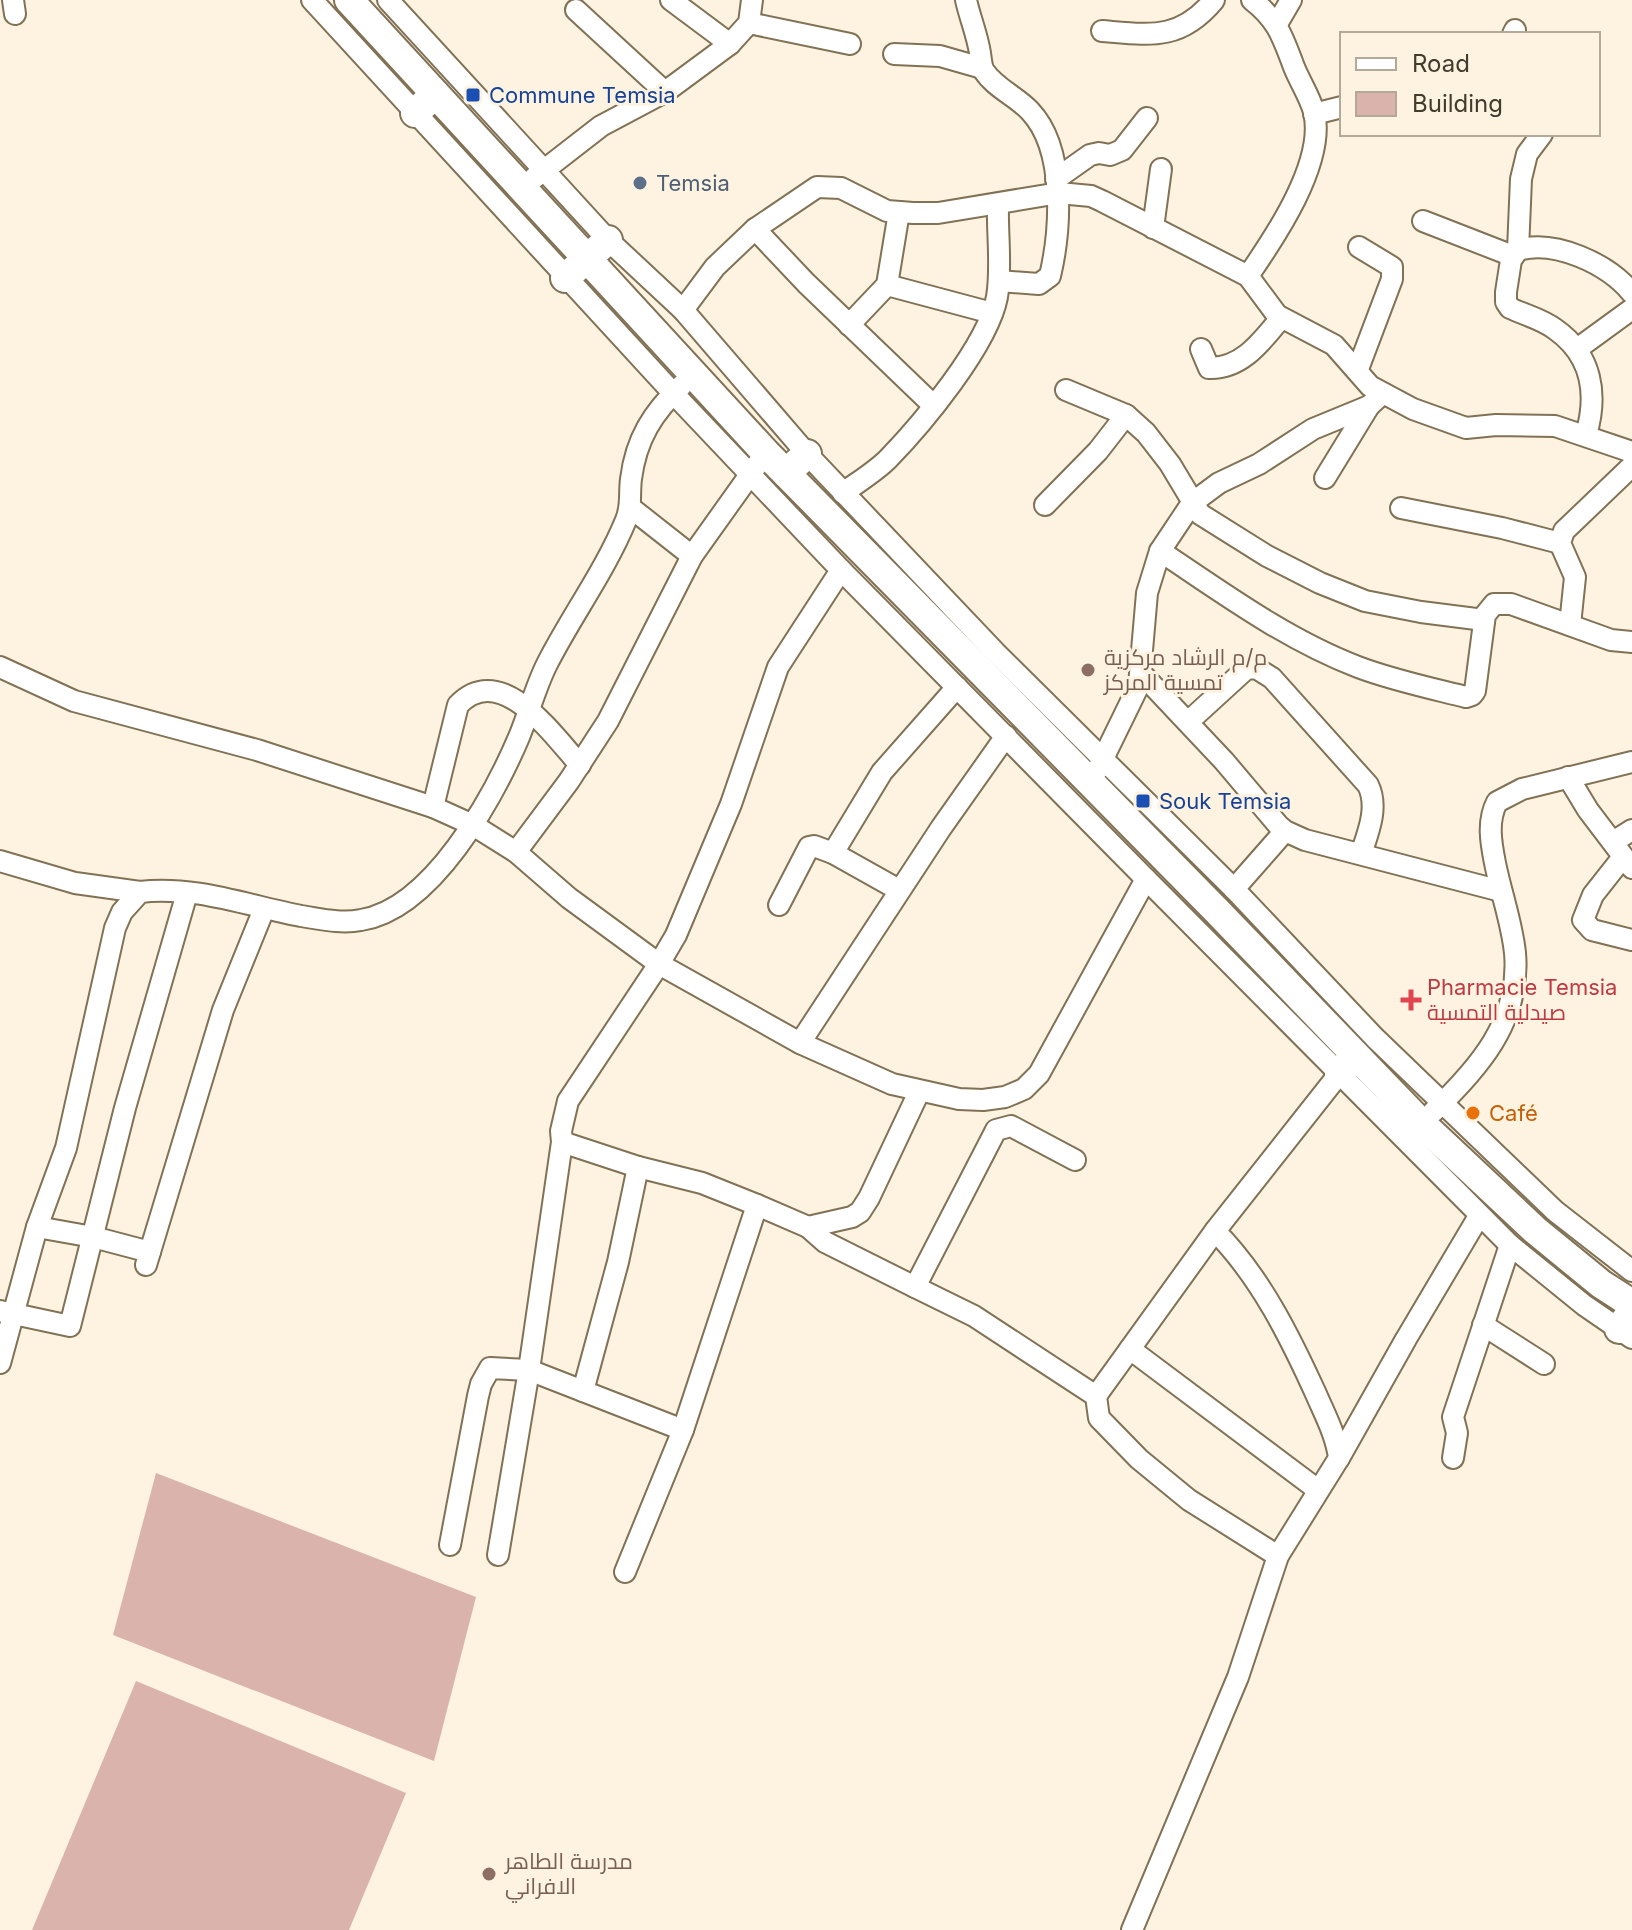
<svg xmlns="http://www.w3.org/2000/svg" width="1632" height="1930" font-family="Inter,Cairo,sans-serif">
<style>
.building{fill:#dab4ac}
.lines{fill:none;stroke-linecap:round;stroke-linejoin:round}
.minor-casing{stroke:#817155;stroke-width:24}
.secondary-casing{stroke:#817155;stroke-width:32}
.minor{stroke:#fff;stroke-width:20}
.secondary{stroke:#fff;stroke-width:28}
.transit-dot{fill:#1a4fb4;stroke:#fdf3e0;stroke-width:3}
.service-dot{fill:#5c6f8a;stroke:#fdf3e0;stroke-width:3}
.education-dot{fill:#8d6e63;stroke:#fdf3e0;stroke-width:3}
.health-dot{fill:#e0444e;stroke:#fdf3e0;stroke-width:3}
.food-dot{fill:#e8710a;stroke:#fdf3e0;stroke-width:3}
.labels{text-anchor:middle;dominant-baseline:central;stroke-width:6;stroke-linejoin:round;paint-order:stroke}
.transit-label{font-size:22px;fill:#164399;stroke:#fdf3e0;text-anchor:start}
.service-label{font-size:22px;fill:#4e5e75;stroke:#fdf3e0;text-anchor:start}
.education-label{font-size:22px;fill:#785e54;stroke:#fdf3e0;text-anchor:start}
.health-label{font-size:22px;fill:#be3a42;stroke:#fdf3e0;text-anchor:start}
.food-label{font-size:22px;fill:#c56008;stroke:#fdf3e0;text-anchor:start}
</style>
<rect width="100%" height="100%" fill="#fdf3e0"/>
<g class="building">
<polygon points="156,1473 476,1597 434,1761 113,1635"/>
<polygon points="136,1681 406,1793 349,1930 32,1930"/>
</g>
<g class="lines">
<g class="minor-casing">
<g id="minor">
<polyline points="13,0 15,14"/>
<polyline points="312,0 673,393 841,570 1146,879 1510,1245 1584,1305 1632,1338"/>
<polyline points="388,0 608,240 683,310 807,454 995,652 1234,889 1375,1038 1555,1211 1632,1271"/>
<polyline points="671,0 730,44"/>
<path d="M966 0C970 18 977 34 980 53 981 59 981 66 984 71 995 88 1016 96 1030 111 1066 149 1061 229 1050 276L1039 284 999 281"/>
<polyline points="576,10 665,92"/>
<polyline points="749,23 850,44"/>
<polyline points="1277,24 1291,0"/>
<path d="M1102 31C1150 35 1180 41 1214 0"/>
<polyline points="1513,34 1515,30"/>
<polyline points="894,54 940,56 982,68"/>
<polyline points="1314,114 1342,107"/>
<path d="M1542 134 1527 154 1521 179 1518 250 1511 260 1506 292V302L1510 308C1525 315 1542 319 1555 329 1592 355 1598 394 1586 435"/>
<polyline points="534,178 601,126 665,92 730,44 749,23 752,0"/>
<polyline points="1056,179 1090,155 1099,153 1110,155 1122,150 1147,118"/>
<polyline points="1423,221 1513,256"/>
<polyline points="1153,228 1161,169"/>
<polyline points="755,229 806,283 934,406"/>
<path d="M1518 250C1555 239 1608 264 1632 293"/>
<path d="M1248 276C1275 237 1326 162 1314 112 1310 97 1300 82 1294 67 1283 38 1278 20 1252 0"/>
<polyline points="887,285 992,313"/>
<polyline points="683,310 715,267 755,229 817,187 841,188 887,211 913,213 938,213 1059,193 1091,196 1102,201 1248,276 1277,315 1334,345 1370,386 1413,409 1466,428 1496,425 1555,426 1632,452"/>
<polyline points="849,325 887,285 899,212"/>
<path d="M1201 349 1209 368C1242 369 1262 341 1281 318"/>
<polyline points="1577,349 1632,309"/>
<polyline points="1358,369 1392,279 1392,267 1359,247"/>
<polyline points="1066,390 1126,415 1146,433 1170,464 1200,514 1267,556 1320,583 1365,601 1421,612 1484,620"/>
<polyline points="1325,478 1369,406"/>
<path d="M843 493C858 482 875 472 888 459 922 424 988 345 997 297 1002 267 997 234 998 204"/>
<polyline points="1045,505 1098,451 1126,415"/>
<polyline points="631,508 692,556"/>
<polyline points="1401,508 1502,528 1560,543"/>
<path d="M1160 551C1223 593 1287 640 1358 667 1392 680 1430 688 1466 697L1472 695 1475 691 1485 615 1494 604H1511L1611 640 1632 642"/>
<polyline points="1570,625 1575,577 1560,543 1564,531 1632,466"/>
<polyline points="0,667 74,701 257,750 433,807 473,825 516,852 569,898 659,964 800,1043 892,1084 959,1099 983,1100 1005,1097 1024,1089 1039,1074 1146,879"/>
<polyline points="1141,673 1224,761 1279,826 1285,831 1305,840 1501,891"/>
<path d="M1188 722 1246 669 1256 668 1272 678 1368 785C1379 807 1368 833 1361 854"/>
<polyline points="1098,769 1139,685 1147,593 1160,551 1192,503 1219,483 1259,464 1313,429 1369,406 1382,394"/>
<polyline points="1568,777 1588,810 1632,868"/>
<path d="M433 807 458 705C501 660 553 735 580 765"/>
<polyline points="1613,842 1632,830"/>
<polyline points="516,852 569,781 608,721 692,556 759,462"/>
<polyline points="1623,857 1593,895 1583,920 1592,930 1632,940"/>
<polyline points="0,861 75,883 140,892"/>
<polyline points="1234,889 1285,831"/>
<polyline points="899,890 833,853 882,772 957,687"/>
<polyline points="779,905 809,847 814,846 833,853"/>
<polyline points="800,1043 941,828 1006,736"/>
<path d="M1433 1112C1478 1069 1521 1021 1515 953 1512 923 1501 893 1495 863 1491 843 1487 821 1497 802L1522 789 1632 762"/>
<polyline points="562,1142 638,1167 618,1262 583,1391"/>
<polyline points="1075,1160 1011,1126 996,1130 915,1287 974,1316 1096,1396 1099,1418 1139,1459 1189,1500 1278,1556"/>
<polyline points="638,1167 702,1183 757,1205"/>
<polyline points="37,1227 93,1237 150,1252"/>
<polyline points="808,1227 825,1242 915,1287"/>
<polyline points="146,1265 223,1010 264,909"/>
<polyline points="0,1311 70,1326 125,1108 187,893"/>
<polyline points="1483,1325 1544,1364"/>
<polyline points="1130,1349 1318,1490"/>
<path d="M0 1363 37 1227 66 1148 115 928 122 912 140 892C193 885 249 906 301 916 321 919 341 924 361 920 432 909 493 798 519 737 529 713 535 688 547 664 572 615 605 571 626 520 632 506 629 494 631 479 636 439 653 412 682 385"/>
<polyline points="1096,1396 1215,1231"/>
<polyline points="683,1430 757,1205 808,1227 852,1217 860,1212 869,1198 919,1092"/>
<polyline points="1339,1458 1406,1339 1479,1216"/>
<polyline points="1453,1458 1457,1433 1453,1417 1510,1245"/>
<polyline points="450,1545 478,1396 481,1384 490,1368 529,1370 683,1430 625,1572"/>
<polyline points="498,1555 529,1370 562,1142 561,1131 568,1101 659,964 676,935 731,804 778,667 841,570"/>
<path d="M1132 1930 1238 1677 1278 1556 1339 1458C1336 1435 1325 1415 1316 1394 1290 1337 1260 1276 1215 1231L1339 1074"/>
</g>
</g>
<g class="secondary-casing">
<g id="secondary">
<polyline points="349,0 766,453 1216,910 1421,1123 1535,1230 1601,1284 1632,1304"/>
<polyline points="415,113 435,94"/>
<polyline points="565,278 608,240"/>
<polyline points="786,473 807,454"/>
<polyline points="1339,1074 1355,1055"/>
<polyline points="1619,1329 1632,1311"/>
</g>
</g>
<use href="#minor" class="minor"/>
<use href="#secondary" class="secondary"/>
</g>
<g class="transit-dot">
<rect x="465" y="87" width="16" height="16" rx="4"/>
<rect x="1135" y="793" width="16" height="16" rx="4"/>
</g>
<circle class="service-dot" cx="640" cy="183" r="8"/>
<g class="education-dot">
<circle cx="1088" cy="670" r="8"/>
<circle cx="489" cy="1874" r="8"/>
</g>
<path class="health-dot" d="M1407 988h8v8h8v8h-8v8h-8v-8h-8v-8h8z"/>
<circle class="food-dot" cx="1473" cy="1113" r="8"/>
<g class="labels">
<g class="transit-label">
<text x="489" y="95">Commune Temsia</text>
<text x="1159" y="801">Souk Temsia</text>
</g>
<g class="service-label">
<text x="656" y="183">Temsia</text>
</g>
<g class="education-label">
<text x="1104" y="657">م/م الرشاد مركزية<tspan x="1104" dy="25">تمسية المركز</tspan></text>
<text x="505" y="1861">مدرسة الطاهر<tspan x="505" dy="25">الافراني</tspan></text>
</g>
<g class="health-label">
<text x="1427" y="987">Pharmacie Temsia<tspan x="1427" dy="25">صيدلية التمسية</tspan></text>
</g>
<g class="food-label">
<text x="1489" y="1113">Café</text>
</g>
</g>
<rect x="1340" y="32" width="260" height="104" fill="#fdf3e0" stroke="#b2a999" stroke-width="2"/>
<rect x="1356" y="58" width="40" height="12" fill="#ffffff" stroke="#b2a999" stroke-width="2"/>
<text x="1412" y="72" font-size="24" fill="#423b2e">Road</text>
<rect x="1356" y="92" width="40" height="24" fill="#dab4ac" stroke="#b2a999" stroke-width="2"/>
<text x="1412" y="112" font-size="24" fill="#423b2e">Building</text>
</svg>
